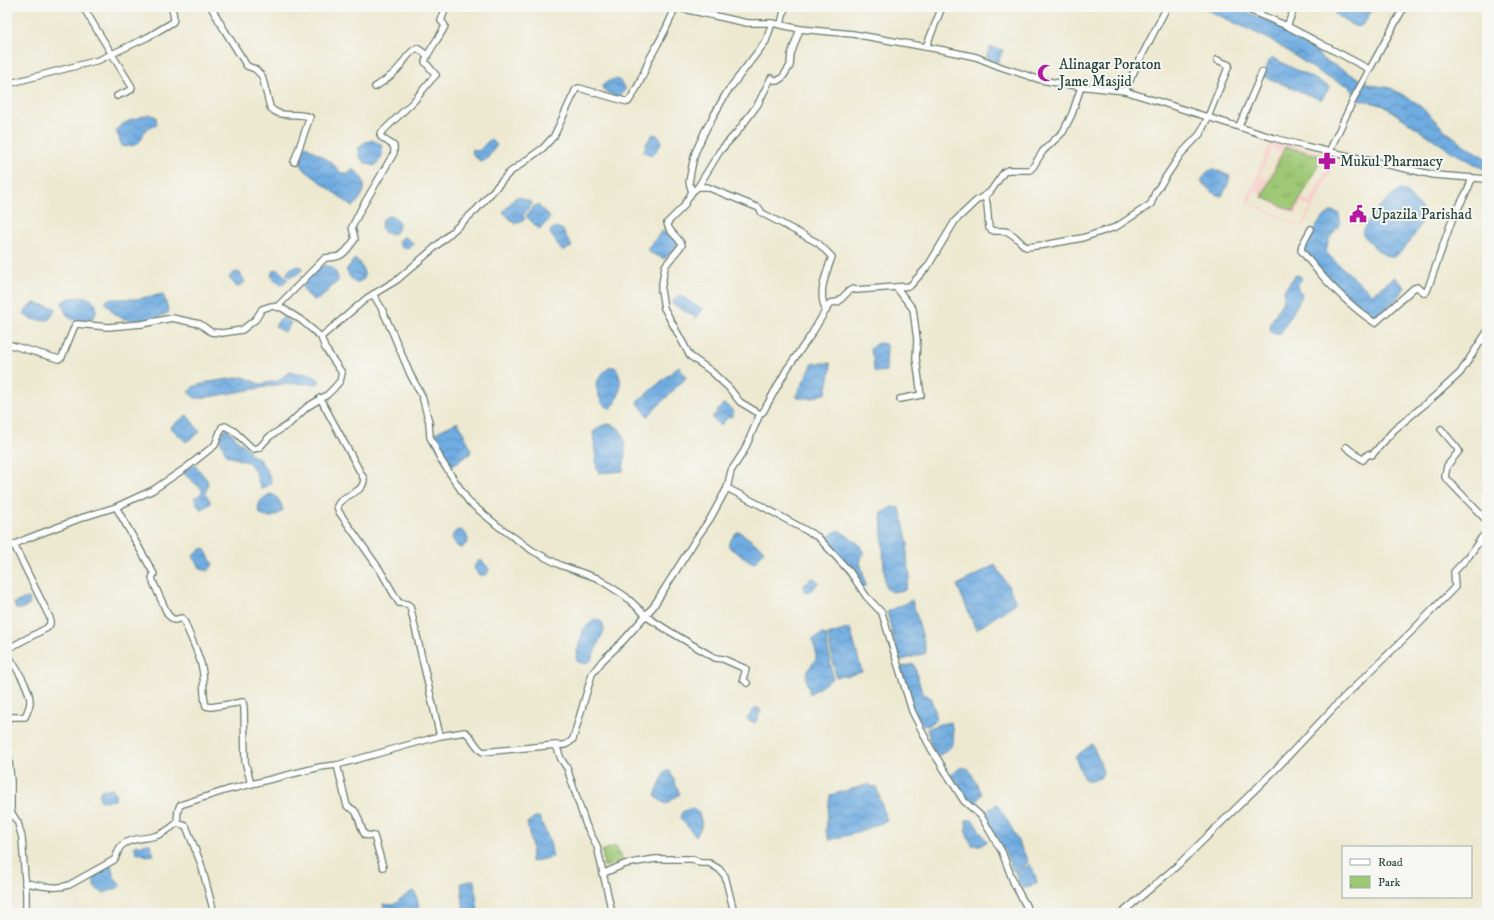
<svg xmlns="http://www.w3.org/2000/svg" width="1494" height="920" font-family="'IM FELL DW Pica',serif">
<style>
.built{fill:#f7d0cb;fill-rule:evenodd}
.park{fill:url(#park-tufts);stroke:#5e8254}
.water{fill:url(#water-waves);stroke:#47748a}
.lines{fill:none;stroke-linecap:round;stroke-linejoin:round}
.minor-casing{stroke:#67796b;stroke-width:8}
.minor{stroke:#fff;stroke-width:5.5}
.labels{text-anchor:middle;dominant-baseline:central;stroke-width:4;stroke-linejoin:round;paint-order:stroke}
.poi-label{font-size:15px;fill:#1f3d34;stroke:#f6f6f2;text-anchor:start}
</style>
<defs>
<pattern id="park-tufts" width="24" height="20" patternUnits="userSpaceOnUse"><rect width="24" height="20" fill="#9ec874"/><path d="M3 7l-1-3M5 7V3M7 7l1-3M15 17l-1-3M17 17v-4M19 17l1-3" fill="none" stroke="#80a460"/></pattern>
<pattern id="water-waves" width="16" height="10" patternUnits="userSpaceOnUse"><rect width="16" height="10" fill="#6face1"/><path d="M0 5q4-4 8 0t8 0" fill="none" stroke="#5b8db7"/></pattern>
</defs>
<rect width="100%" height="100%" fill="#f6f6f2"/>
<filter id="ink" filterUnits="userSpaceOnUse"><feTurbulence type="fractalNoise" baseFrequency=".025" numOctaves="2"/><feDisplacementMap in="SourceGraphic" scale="8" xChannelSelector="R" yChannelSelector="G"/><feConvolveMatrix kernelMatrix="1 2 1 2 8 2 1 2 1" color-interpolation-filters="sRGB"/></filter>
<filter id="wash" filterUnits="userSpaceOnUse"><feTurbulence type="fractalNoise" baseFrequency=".012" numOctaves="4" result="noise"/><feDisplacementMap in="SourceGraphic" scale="16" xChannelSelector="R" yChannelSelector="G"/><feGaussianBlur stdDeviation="0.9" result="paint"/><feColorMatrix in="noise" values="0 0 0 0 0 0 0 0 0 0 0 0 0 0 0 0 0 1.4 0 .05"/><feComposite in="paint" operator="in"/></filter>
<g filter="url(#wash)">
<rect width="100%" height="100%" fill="#ede9d1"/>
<path class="built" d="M1271 140 1338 157 1303 228 1246 202ZM1272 149 1280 153 1267 179 1260 175ZM1321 162 1329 166 1310 201 1302 197ZM1255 191 1261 194 1259 197 1296 215 1301 203 1310 207 1302 226 1250 202Z"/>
<g class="park">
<polygon points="1285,147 1323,156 1294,211 1262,197"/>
<polygon points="616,846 623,860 604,867 602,851"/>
</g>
<g class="water">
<polygon points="1201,7 1231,7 1242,10 1280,26 1315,45 1319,55 1321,58 1371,85 1391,88 1417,103 1446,131 1464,145 1487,159 1487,171 1449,150 1384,106 1358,99 1349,86 1325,76 1271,40"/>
<path d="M1335 7H1373C1360 36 1357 28 1335 14Z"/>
<polygon points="990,47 1003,50 998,62 995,62 986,58"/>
<polygon points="1271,57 1330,87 1321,100 1263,76"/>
<polygon points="615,79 619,80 626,89 619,96 614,97 603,89 602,86 608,81"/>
<path d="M150 114 156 117 157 125 145 130C143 133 143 137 141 140 138 145 128 148 122 146L116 130C124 120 139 118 150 114Z"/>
<polygon points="653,134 657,135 662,141 658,149 652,155 644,152 646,144"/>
<polygon points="490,139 497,145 486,160 480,161 473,155 472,149 477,151 480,150"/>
<path d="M372 140 381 144C385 154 381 159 375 166 363 163 358 160 359 147L365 142Z"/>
<path d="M306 146 331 162 341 173H347L353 169C370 182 366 193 353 207L306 171C299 164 298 159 300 149Z"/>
<path d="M1214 169 1230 176 1227 187 1222 196C1214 196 1207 187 1201 182L1202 179 1208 171Z"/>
<path d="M1400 190 1405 191 1425 212C1423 224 1405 253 1393 257 1384 259 1366 240 1362 233 1369 215 1385 200 1400 190Z"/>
<polygon points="519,197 529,201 532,204 523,215 525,219 515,224 503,212 515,198"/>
<polygon points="538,205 550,217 547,222 539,229 526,216 534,206"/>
<path d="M1332 211 1339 213 1340 224 1329 239 1326 252 1337 263 1372 294 1395 277 1405 287 1398 298 1375 318C1346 300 1323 277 1303 250 1311 232 1316 222 1332 211Z"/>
<circle cx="390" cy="225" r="9"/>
<polygon points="556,227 562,229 572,247 562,251 550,233 551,230"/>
<polygon points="663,231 677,241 677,246 665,259 650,253 647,250 660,233"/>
<polygon points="405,237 413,243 413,245 406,249 401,247 398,242 401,238"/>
<path d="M354 260H357C362 265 365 272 364 279L356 283 352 280 346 270Z"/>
<path d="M325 265C333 267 338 273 338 281L319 299 314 300C308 296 303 291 302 284L317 269Z"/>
<polygon points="300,266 303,269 296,275 289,277 286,274 291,268"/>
<polygon points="277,269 288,279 282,285 279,284 271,276 272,272"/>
<polygon points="235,272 240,273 245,282 239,286 237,287 229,278 230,276"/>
<path d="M1296 275 1300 276 1302 279 1297 285 1298 289 1302 293 1301 298 1281 333 1275 334 1271 332C1266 319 1287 305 1284 290Z"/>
<path d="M163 294 169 312C158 320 130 324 118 316 113 313 109 307 105 302L108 299H136Z"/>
<polygon points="679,295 702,309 697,318 671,303"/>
<path d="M86 297C96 301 99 308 94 317 77 324 66 322 62 302L69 298Z"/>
<path d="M34 303 56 308 49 320C40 320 28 321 24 313L29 306Z"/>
<polygon points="284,317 291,323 286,331 284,332 275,326 279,320"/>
<polygon points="881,343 885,344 887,347 886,371 876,372 874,371 873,358 870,349 875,344"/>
<polygon points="813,363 830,363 831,369 826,393 812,398 798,398 796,396"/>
<polygon points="679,366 686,378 648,416 637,402"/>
<path d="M610 367H615C624 378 621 398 611 408 600 407 597 392 596 383L602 374Z"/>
<polygon points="290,372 311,374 319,380 319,383 316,384 289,383 203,398 195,398 188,392 193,387 208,382 244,377 259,384 277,381"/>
<path d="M723 404C729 405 733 409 733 416L727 418 720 426 712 418Z"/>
<polygon points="187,415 200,432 186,442 170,427"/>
<polygon points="458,422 471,449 470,454 451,466 443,450 440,451 435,445 432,434"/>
<path d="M607 424C631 426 625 455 623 471L599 473 597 469 593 432 601 426Z"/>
<path d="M226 429 229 430 238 441 249 449 250 454 254 457 257 456C263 465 270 473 271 483L261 489 255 471 248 462 227 456 220 440 223 431Z"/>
<path d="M194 464 207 480 208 484C204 496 206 492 211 503L201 510 194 498C198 496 202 495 202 489L183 473Z"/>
<path d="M270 494C278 495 281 503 283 510 265 529 245 506 270 494Z"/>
<polygon points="892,507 900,508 908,544 907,558 910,576 905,590 891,592 886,588 885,582 881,516 883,512"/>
<path d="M460 530C466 532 468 536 468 542L462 548 458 547 453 541 452 536 456 531Z"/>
<path d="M839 530 859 544 864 554C858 561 861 565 863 572 864 576 864 581 866 585L862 589 826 544C826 537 833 532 839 530Z"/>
<polygon points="738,532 740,532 764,550 756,562 753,563 731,549 728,545 734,535"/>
<polygon points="204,548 213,564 211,568 207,571 201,569 193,556 195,553"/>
<polygon points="481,560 487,566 489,570 487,574 481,576 477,573 474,567 477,562"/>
<polygon points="995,565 1009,587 1016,603 976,630 957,585"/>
<polygon points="814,578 819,582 810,592 804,591 804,585 810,579"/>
<polygon points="27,598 29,598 30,600 29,606 20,609 16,609 14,603"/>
<polygon points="912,600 922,634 926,653 899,661 887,612"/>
<path d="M594 619C601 620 604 622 604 630L591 660C586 664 582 664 577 661L576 656 583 630Z"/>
<polygon points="850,628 862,672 846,676 836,677 828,635"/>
<path d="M822 634 826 635 833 678 810 694C805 676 803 674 816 660V651L812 640Z"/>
<polygon points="914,664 922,693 930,697 935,711 936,720 928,726 921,725 912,706 901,667"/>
<polygon points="756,707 761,710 755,723 747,719"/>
<path d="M951 722C955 742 957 745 938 756L932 748 927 729 939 724Z"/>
<polygon points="1092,744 1100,762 1103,773 1100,778 1091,781 1084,779 1075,757"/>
<polygon points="961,767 969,769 982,794 975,804 967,799 951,775"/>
<polygon points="665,771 670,771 680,794 666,804 658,799 655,796"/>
<polygon points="870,784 871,787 876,786 887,821 849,835 829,840 826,830 830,795"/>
<polygon points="112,788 116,793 115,800 101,801 99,796 101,790"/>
<polygon points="997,804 1010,825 1028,861 1024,867 1013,871 1005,852 983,813"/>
<path d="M691 808 699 813C702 822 703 827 696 836L680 818 682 812Z"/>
<polygon points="535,817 539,817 550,842 553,857 531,862 532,848 527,823"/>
<polygon points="966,820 973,820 987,842 980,845 972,845 967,835"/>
<polygon points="146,843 150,844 154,855 147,856 136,852 134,846 137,845 140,846"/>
<polygon points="1030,864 1035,874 1037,883 1023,889 1020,885 1015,872 1025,868"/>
<path d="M108 865H111L114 877 121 884 118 888 104 893 95 888C91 877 98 870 108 865Z"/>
<polygon points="474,880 478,912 464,913 461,883"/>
<polygon points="412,891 415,892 421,913 387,913 384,909 383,904 393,905"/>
</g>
</g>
<g filter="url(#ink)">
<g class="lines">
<g class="minor-casing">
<g id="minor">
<polyline points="83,7 132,87 131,90 117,96"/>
<path d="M211 7 225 31 247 66 255 69 262 76 270 107C278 119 297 112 310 117L294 162"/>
<polyline points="1242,7 1287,26 1369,69"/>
<polyline points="781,24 785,7"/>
<polyline points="1287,26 1295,7"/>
<polyline points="926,47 942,7"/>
<polyline points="7,84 99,60 148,37 173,22 174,19 172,7"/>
<path d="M375 87C383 82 390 77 396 71 404 63 407 53 417 48L427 55"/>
<polyline points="1125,91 1137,65 1167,7"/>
<polyline points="1239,126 1262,72"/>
<polyline points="1329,152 1356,94 1404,7"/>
<polyline points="698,187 720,151 738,131 758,104 771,78 777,81 782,78 790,66 791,54 800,29"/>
<polyline points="692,192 689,182 692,166 695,153 706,129 727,92 766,41 772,23"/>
<path d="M985 196 987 204 989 228C994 234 1001 229 1008 232 1018 237 1019 242 1026 247L1044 245 1082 238 1116 227 1151 204 1155 193 1181 154 1200 134 1208 117 1229 65 1217 60"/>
<path d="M1311 229 1302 245 1301 250C1322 278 1346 303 1375 323L1414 288 1417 287 1425 293 1427 291 1452 220 1468 189 1472 178"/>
<polyline points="896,287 913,309 917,340 916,358 921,395 900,399"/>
<polyline points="373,294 382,309 394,336 410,374 422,396 429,422 430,437 441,460 469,502 498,526 533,551 560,565 597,578 625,596 650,619 669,631 715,658 723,659 746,669 743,679 747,683"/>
<path d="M277 307 325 258C329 257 331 258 335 257 344 256 350 246 355 239L352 227 361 209 394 153V146L381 137 380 134 414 101 431 80 436 75 425 62C428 50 439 39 445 26L444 24 441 21 446 7"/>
<polyline points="7,344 59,359 62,357 75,325 77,324 108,327 142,324 172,318 200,324 211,332 222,333 242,330 256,319 262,309 271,306 282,308 301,320 321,337"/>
<path d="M320 398 364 479C364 494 342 494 337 506L339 512 380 570 399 603 407 604 410 606 440 736"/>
<path d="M760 414 740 402 729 388 711 371 690 356 664 308 661 290 665 266 682 245C678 236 669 233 667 223L683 207 692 192 698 187H707L759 208 762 213 818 243 832 257C826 274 817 293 826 311"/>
<polyline points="1441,429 1457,448 1459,451 1447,466 1445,477 1487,521"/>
<polyline points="1346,447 1363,460 1368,454 1372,455 1394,430 1436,395 1460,373 1487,332"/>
<polyline points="727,488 760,505 818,537 850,572 866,596 882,613 912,711 930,747 964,801 981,816 1002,852 1014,884 1030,913"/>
<path d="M116 507 154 574 152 578 154 584 168 615 174 620 182 618 185 623C190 637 199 653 202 668 205 680 202 694 206 706L211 707 243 702 244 708 245 761 251 784"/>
<path d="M7 548 26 539 84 517 116 507 153 490 187 467 215 445 222 427 225 426 234 431 253 449 259 448 269 437 289 424 307 407 327 395 334 388 340 381 342 373 325 348 321 337 367 298 397 280 433 249 476 210 509 173 543 148 554 136 576 89 579 88 628 102C638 89 643 75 649 60 658 43 669 26 675 7L747 23H772L800 29 853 34 943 50 976 57 1001 67 1041 80 1069 85 1125 91 1274 138 1304 146 1434 175 1487 179"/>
<polyline points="7,649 47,628 50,624 50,618 14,545"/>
<path d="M7 653C14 665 31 689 30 702 30 707 27 712 25 717H12L7 719"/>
<polyline points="7,743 11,781 11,812 18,823 22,838 26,894 26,913"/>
<path d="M337 765 347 806C349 808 352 808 355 811 360 818 360 828 365 835L374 836 383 867"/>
<polyline points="177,823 186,826 201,864 214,913"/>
<polyline points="602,874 625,864 655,859 693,859 700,863 709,863 719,869 725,876 733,908 737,913"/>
<path d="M25 883C39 885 55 890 69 885L114 860C118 856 117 850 121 846 129 838 145 839 155 836 163 834 171 828 177 823L178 810 180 805 227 790 320 767 337 765 440 736 465 732C473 737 475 747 483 752L556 745"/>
<path d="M612 913 597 846 586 825 567 768 561 759 556 745C564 746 568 745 573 739L592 674 603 660 623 641 653 607 696 539 710 519 727 488 731 471 744 451 760 414 763 412 787 369 811 335 830 303 838 302 849 291 853 289 856 290 910 286 928 266 955 221 976 201 990 192 1004 172 1008 170H1030L1033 167 1043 151 1063 132 1072 114 1081 87"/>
<polyline points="1122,913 1178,865 1275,770 1338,703 1412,631 1455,587 1454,572 1469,556 1482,537 1487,533"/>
</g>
</g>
<use href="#minor" class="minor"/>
</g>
</g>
<defs>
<g id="mosque-bare" transform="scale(1.38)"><path d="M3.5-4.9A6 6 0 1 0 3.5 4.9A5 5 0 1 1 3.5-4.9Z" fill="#b5179e" stroke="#f6f6f2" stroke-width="2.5" paint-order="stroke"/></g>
<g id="pharmacy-bare" transform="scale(1.38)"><path d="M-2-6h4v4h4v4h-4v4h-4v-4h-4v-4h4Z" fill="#b5179e" stroke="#f6f6f2" stroke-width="2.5" paint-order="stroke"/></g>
<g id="civic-bare" transform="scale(1.38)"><path d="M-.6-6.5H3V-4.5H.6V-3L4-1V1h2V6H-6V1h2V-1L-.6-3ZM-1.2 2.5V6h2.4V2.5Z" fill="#b5179e" stroke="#f6f6f2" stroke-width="2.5" paint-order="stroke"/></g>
</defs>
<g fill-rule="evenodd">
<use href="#mosque-bare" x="1046" y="73"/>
<use href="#pharmacy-bare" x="1327" y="161"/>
<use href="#civic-bare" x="1358" y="214"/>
</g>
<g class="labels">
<g class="poi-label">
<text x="1059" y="64">Alinagar Poraton<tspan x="1059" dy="17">Jame Masjid</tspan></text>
<text x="1340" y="161">Mukul Pharmacy</text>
<text x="1371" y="214">Upazila Parishad</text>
</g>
</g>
<rect width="1494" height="920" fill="none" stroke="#f6f6f2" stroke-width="24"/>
<rect x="1342" y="846" width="130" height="52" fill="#f6f6f2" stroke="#a0aca6"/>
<rect x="1350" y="859" width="20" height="6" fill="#ffffff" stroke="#a0aca6"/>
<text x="1378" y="866" font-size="12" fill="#1f3d34">Road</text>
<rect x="1350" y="876" width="20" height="12" fill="url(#park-tufts)" stroke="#a0aca6"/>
<text x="1378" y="886" font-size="12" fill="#1f3d34">Park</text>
</svg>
